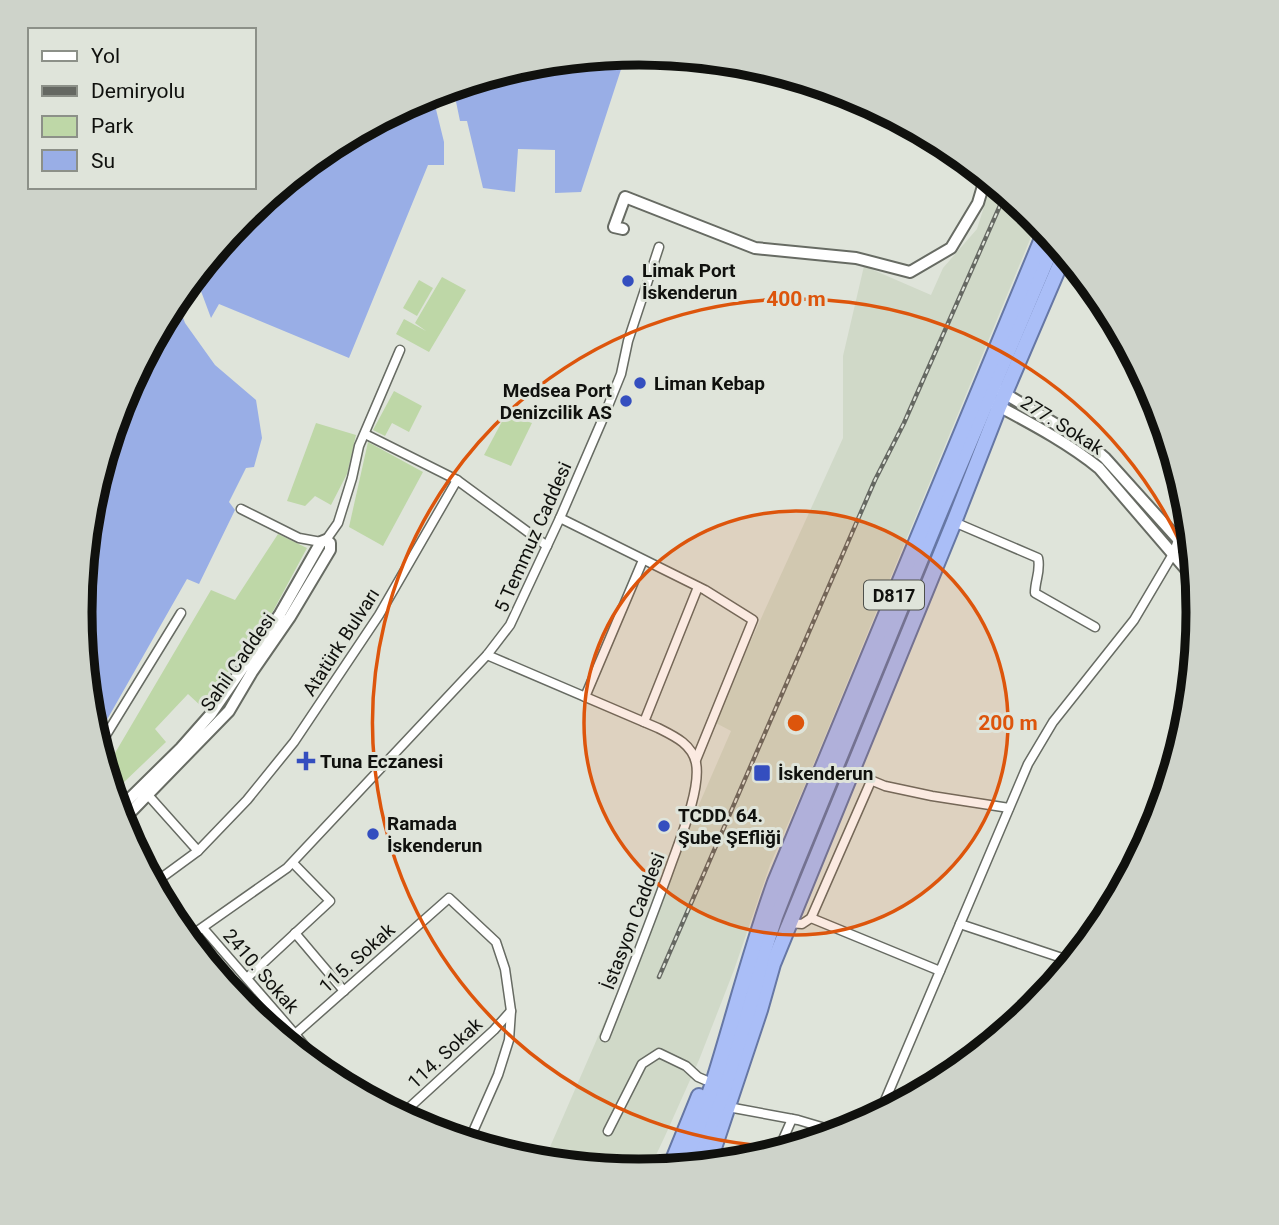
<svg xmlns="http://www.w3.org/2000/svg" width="1279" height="1225" font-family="Roboto,sans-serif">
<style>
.built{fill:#d0d9c8}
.green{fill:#bed7a7}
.water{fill:#99aee6}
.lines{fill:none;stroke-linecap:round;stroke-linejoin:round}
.ferry{stroke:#1b2a6b;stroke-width:2;stroke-dasharray:9 7;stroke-linecap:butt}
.minor-casing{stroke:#676b63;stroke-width:11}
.tertiary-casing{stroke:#676b63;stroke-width:14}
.trunk-casing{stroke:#6677a4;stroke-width:18}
.minor{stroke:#fff;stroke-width:8}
.tertiary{stroke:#fff;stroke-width:10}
.trunk{stroke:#aabef7;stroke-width:14}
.rail-casing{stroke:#656862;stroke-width:4.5}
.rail{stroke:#dfe4da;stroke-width:2;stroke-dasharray:5;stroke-linecap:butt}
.ring{fill:none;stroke:#dd550c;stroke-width:3.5}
.poi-dot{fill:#344ebf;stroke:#dfe4da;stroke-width:2.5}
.labels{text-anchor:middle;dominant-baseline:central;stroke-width:6;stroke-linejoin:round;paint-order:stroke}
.shield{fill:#dfe4da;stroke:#4e504b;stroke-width:2}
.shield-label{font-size:18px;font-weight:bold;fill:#10110e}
.poi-label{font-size:19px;font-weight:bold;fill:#10110e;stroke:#dfe4da;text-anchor:start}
.street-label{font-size:19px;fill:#10110e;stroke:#dfe4da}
.rim{fill:none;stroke:#10110e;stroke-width:9}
.centre{fill:#dd550c;stroke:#dfe4da;stroke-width:3.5}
.ring-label{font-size:21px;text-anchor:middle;font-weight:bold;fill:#dd550c;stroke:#dfe4da;stroke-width:6;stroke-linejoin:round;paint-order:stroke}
</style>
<rect width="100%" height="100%" fill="#dfe4da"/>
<polygon class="built" points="992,181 1038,220 804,787 770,865 734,970 699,1060 665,1136 648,1172 639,1172 543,1163 731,731 714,722 843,438 843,356 864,266 931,295 943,268 977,229"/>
<g class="green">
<polygon points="442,277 466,290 429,352 396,334 404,319 426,331 415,323"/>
<polygon points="419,280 433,288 417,316 403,308"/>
<polygon points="394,391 422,406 409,432 392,423 385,436 373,430"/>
<polygon points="506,414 532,423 511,466 484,455"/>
<polygon points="316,423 356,435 347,474 331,505 315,496 305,506 287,501"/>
<polygon points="368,442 423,472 383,546 349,527"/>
<polygon points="278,534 307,548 272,613 202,707 188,694 155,729 166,742 121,785 108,780 105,770 211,590 235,600"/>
</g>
<g class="water">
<polygon points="626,54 581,192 555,193 555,150 518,149 515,192 483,188 467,121 460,121 453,87 531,63"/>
<polygon points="432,93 444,142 444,165 428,165 349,358 219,304 211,318 195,275 244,216 329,147 426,95"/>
<polygon points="176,299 185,323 215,365 256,400 262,438 254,467 246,468 229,502 235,510 199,584 187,579 96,739 90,721 80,612 90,503 122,398"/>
</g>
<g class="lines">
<polyline class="ferry" points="90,719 99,741"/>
<g class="minor-casing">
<g id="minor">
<polyline points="365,434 457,480"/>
<polyline points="241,509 299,538 321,542"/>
<polyline points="560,518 705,590 753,620 696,760"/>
<path d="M954 522 1038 558C1041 571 1035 580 1035 593L1095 627"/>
<polyline points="326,540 338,523 352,478 359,446 400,350"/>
<path d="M487 655 658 728C674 736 692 744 696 763 701 788 681 837 672 862 651 921 628 979 605 1037"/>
<polyline points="585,697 643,560"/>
<polyline points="644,722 698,587"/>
<polyline points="98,748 181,613"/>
<polyline points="851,772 885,786 932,796 1009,808"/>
<polyline points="111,790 127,801"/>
<polyline points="148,795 198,851"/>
<polyline points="125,832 161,878"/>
<polyline points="153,884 198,851 247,800 294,742 379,615 457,480 547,546"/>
<polyline points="811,918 940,971"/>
<polyline points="789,923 802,924 811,918 871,781"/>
<polyline points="960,924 1074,962"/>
<polyline points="203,928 295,1034 331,1079"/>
<polyline points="295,933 344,991"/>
<polyline points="186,939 287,868 487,655 510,625 560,518 604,416 621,374 628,341 659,247"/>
<polyline points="247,978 330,901 293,863"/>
<polyline points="285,1043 449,898 496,942 505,969 511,1011 509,1040 498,1075 468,1143"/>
<polyline points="728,1107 798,1120 842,1133"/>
<polyline points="400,1116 494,1030 511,1011"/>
<polyline points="878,1117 1028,764 1053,722 1134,620 1173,554 1178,540 1191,521"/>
<polyline points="608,1131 642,1064 659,1053 686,1066 698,1077 705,1080"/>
<polyline points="777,1153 792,1119"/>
</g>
</g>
<g class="tertiary-casing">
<g id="tertiary">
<polyline points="623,229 614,227 625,197 755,248 856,258 910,272 951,248 978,203 986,176"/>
<polyline points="999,390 1090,445 1105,458 1194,557"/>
<path d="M993 403C1030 423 1067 442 1099 468L1196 581"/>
<polyline points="117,811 181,748 211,714 280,614 321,542 326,540 330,543 330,550 290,617 252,672 229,711 121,822"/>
</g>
</g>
<g class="trunk-casing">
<g id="trunk">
<polyline points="708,1166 760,1010 773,964 954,522 999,407 1065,253"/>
<polyline points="693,1167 721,1098 753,995 762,957 775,917 793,871 938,517 1055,240"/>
<path d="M681 1168C694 1141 703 1112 713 1083 734 1016 751 948 775 882L1046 229"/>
<polyline points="669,1170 699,1096"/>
</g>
</g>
<use href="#minor" class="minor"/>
<use href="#tertiary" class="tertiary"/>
<use href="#trunk" class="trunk"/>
<g class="rail-casing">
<polyline id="rail" points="659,977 875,480 904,423 1006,192"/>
</g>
<use href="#rail" class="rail"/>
</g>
<circle cx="796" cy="723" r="212" fill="#dd550c" fill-opacity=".12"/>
<g class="ring">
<circle cx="796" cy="723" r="212"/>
<path d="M796 1147A424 424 0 1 1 1196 581"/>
</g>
<g class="poi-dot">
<circle cx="628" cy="281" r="7"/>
<circle cx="640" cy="383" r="7"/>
<circle cx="626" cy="401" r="7"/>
<path d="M302.5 750.5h7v7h7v7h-7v7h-7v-7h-7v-7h7z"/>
<rect x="753" y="764" width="18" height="18" rx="3.5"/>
<circle cx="664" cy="826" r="7"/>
<circle cx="373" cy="834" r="7"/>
</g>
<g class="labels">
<rect class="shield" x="864" y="580.5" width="60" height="29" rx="5"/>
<g class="shield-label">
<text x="894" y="595">D817</text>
</g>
<g class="poi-label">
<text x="642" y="270">Limak Port<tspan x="642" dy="22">İskenderun</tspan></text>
<text x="654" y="383">Liman Kebap</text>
<text x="612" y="390" text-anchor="end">Medsea Port<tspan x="612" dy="22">Denizcilik AS</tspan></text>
<text x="320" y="761">Tuna Eczanesi</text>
<text x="778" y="773">İskenderun</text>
<text x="678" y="815">TCDD. 64.<tspan x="678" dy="22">Şube ŞEfliği</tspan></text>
<text x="387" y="823">Ramada<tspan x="387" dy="22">İskenderun</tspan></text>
</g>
<g class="street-label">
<text transform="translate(1062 425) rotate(32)">277. Sokak</text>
<text transform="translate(533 537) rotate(-66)">5 Temmuz Caddesi</text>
<text transform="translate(341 642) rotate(-57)">Atatürk Bulvarı</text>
<text transform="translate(238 662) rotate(-55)">Sahil Caddesi</text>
<text transform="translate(633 921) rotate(-69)">İstasyon Caddesi</text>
<text transform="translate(357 958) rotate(-42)">115. Sokak</text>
<text transform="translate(261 971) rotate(49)">2410. Sokak</text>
<text transform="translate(445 1053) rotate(-43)">114. Sokak</text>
</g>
</g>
<path d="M0 0H1279V1225H0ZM92 612a547 547 0 1 1 1094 0a547 547 0 1 1-1094 0Z" fill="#ced3ca" fill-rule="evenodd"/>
<path class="rim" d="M92 612a547 547 0 1 1 1094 0a547 547 0 1 1-1094 0Z"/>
<circle cx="796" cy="723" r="10" class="centre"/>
<g class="ring-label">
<text x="796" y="306">400 m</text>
<text x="1008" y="730">200 m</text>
</g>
<rect x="28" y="28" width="228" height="161" fill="#dfe4da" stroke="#8c9088" stroke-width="2"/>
<rect x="42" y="51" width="35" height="10" fill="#ffffff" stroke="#8c9088" stroke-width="2"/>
<text x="91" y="63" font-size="21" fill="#10110e">Yol</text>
<rect x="42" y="86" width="35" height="10" fill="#656862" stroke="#8c9088" stroke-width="2"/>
<text x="91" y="98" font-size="21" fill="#10110e">Demiryolu</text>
<rect x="42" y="116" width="35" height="21" fill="#bed7a7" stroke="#8c9088" stroke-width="2"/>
<text x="91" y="133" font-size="21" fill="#10110e">Park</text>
<rect x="42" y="150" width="35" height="21" fill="#99aee6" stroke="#8c9088" stroke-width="2"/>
<text x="91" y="168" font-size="21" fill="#10110e">Su</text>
</svg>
